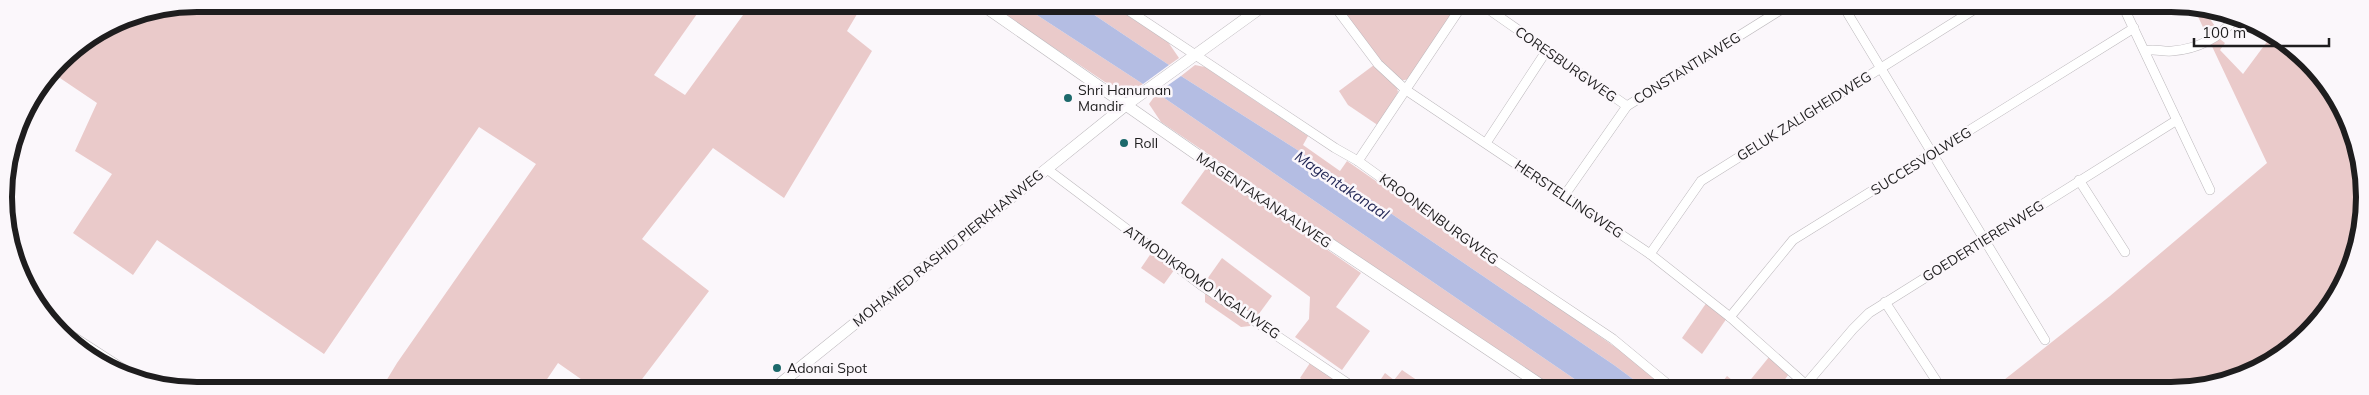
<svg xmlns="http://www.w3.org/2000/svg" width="2369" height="395" font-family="Mulish,sans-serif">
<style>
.green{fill:#eacaca}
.water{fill:#b4bde3}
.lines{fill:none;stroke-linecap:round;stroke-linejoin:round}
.minor-casing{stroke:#bcb8bc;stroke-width:10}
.tertiary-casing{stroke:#bcb8bc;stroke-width:12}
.minor{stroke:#fff;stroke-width:9}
.tertiary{stroke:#fff;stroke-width:11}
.poi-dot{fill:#1c696b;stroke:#fbf7fb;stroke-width:2}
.labels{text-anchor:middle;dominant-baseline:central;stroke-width:5;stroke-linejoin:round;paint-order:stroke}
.street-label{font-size:14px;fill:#1e1d1e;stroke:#fbf7fb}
.poi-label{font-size:14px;fill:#1e1d1e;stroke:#fbf7fb;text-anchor:start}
.water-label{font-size:15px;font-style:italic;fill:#1e2352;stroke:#fbf7fb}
.rim{fill:none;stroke:#1e1d1e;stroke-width:6}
</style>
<rect width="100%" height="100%" fill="#fbf7fb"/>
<g class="green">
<polygon points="198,4 307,4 313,8 316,4 704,4 654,75 685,95 751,4 863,4 847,31 872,51 784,198 713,148 649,230 642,239 709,291 633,391 598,391 558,363 539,391 380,391 397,363 536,164 479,127 324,354 157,240 133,275 73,233 112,174 75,151 97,103 54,74 18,127 19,123 61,60 124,18"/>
<polygon points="989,4 1020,4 1143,84 1131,92 1105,82"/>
<polygon points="1078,4 1110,4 1168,42 1179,58 1169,65"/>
<path d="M1361 4H1368L1376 15 1391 4H1459L1410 78C1406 80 1403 81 1399 79 1384 72 1358 30 1346 15Z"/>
<polygon points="2193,6 2203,9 2219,32 2216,36 2225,43 2220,50 2243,74 2272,35 2317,70 2355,135 2365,210 2345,283 2308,335 2257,371 2184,391 1990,391 2110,296 2267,163"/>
<polygon points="1195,65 1205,67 1308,136 1303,145 1340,171 1347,161 1631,358 1671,391 1649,391 1614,365 1299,151 1181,76"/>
<polygon points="1374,65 1397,88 1398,92 1379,126 1348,105 1339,91"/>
<polygon points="1157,93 1592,391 1557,391 1161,122 1149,104"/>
<polygon points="1207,167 1361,273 1336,307 1370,331 1342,370 1295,337 1309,319 1310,297 1181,203"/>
<polygon points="1154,249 1177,266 1164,284 1141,268"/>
<polygon points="1222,258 1272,296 1250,326 1241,327 1205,302 1205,282"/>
<polygon points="1707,302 1727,318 1702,354 1682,338"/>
<polygon points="1314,357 1343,378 1334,391 1319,391 1300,378"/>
<polygon points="1769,357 1789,374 1776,391 1715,391 1727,376 1743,389"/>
<polygon points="1402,370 1433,391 1373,391 1385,373 1394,380"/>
</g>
<g class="water">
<polygon points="1020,4 1078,4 1169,65 1143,84"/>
<polygon points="1181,76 1299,151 1614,365 1649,391 1592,391 1157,93"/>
</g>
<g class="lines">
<g class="minor-casing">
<g id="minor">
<polyline points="1119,4 1335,148 1358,161 1498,262 1613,339 1676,391"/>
<polyline points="1333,4 1378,64 1406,90 1650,254 1730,317 1813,391"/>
<polyline points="1481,4 1627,106"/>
<polyline points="1842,4 2045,340"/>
<polyline points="2122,4 2210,190"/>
<path d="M2145 51C2154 48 2162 52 2172 51 2198 49 2220 37 2236 18"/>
<polyline points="1486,143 1547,50"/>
<polyline points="1358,161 1463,4"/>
<polyline points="1047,169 1201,285 1359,391"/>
<polyline points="2079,180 2125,252"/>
<polyline points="1564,196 1627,106 1790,4"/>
<polyline points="1650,254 1701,181 1983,4"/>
<polyline points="1885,302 1943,391"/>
<polyline points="1730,317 1793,240 2134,28"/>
<polyline points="49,321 139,379"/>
<polyline points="1807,383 1853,329 1869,313 2177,120"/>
</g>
</g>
<g class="tertiary-casing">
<g id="tertiary">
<polyline points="981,4 1199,156 1550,391"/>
<polyline points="771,391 1126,105 1266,4"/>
</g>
</g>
<use href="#minor" class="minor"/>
<use href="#tertiary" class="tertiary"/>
</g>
<g class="poi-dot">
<circle cx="1068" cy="98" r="5"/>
<circle cx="1124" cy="143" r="5"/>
<circle cx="777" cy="368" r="5"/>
</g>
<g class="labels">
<g class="street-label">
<text transform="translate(1566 64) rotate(35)">CORESBURGWEG</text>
<text transform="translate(1687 68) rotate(-32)">CONSTANTIAWEG</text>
<text transform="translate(1804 116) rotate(-32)">GELUK ZALIGHEIDWEG</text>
<text transform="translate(1921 161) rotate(-32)">SUCCESVOLWEG</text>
<text transform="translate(1569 199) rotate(34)">HERSTELLINGWEG</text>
<text transform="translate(1264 200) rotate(34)">MAGENTAKANAALWEG</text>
<text transform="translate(1439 219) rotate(36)">KROONENBURGWEG</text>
<text transform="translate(1983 241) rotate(-32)">GOEDERTIERENWEG</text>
<text transform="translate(948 248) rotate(-39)">MOHAMED RASHID PIERKHANWEG</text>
<text transform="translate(1202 282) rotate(35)">ATMODIKROMO NGALIWEG</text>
</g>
<g class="poi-label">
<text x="1078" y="90">Shri Hanuman<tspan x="1078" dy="16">Mandir</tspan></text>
<text x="1134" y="143">Roll</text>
<text x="787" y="368">Adonai Spot</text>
</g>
<g class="water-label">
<text transform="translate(1342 185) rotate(34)">Magentakanaal</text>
</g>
</g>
<path d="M0 0H2369V395H0ZM197 12H2171A185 185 0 0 1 2356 197V197A185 185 0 0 1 2171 382H197A185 185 0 0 1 12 197V197A185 185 0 0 1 197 12Z" fill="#fbf7fb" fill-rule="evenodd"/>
<path class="rim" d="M197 12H2171A185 185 0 0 1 2356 197V197A185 185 0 0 1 2171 382H197A185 185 0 0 1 12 197V197A185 185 0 0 1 197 12Z"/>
<path d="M2194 38v8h135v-8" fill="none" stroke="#1e1d1e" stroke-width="2.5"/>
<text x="2202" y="38" font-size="15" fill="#1e1d1e" stroke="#fbf7fb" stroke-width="4" paint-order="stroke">100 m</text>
</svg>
